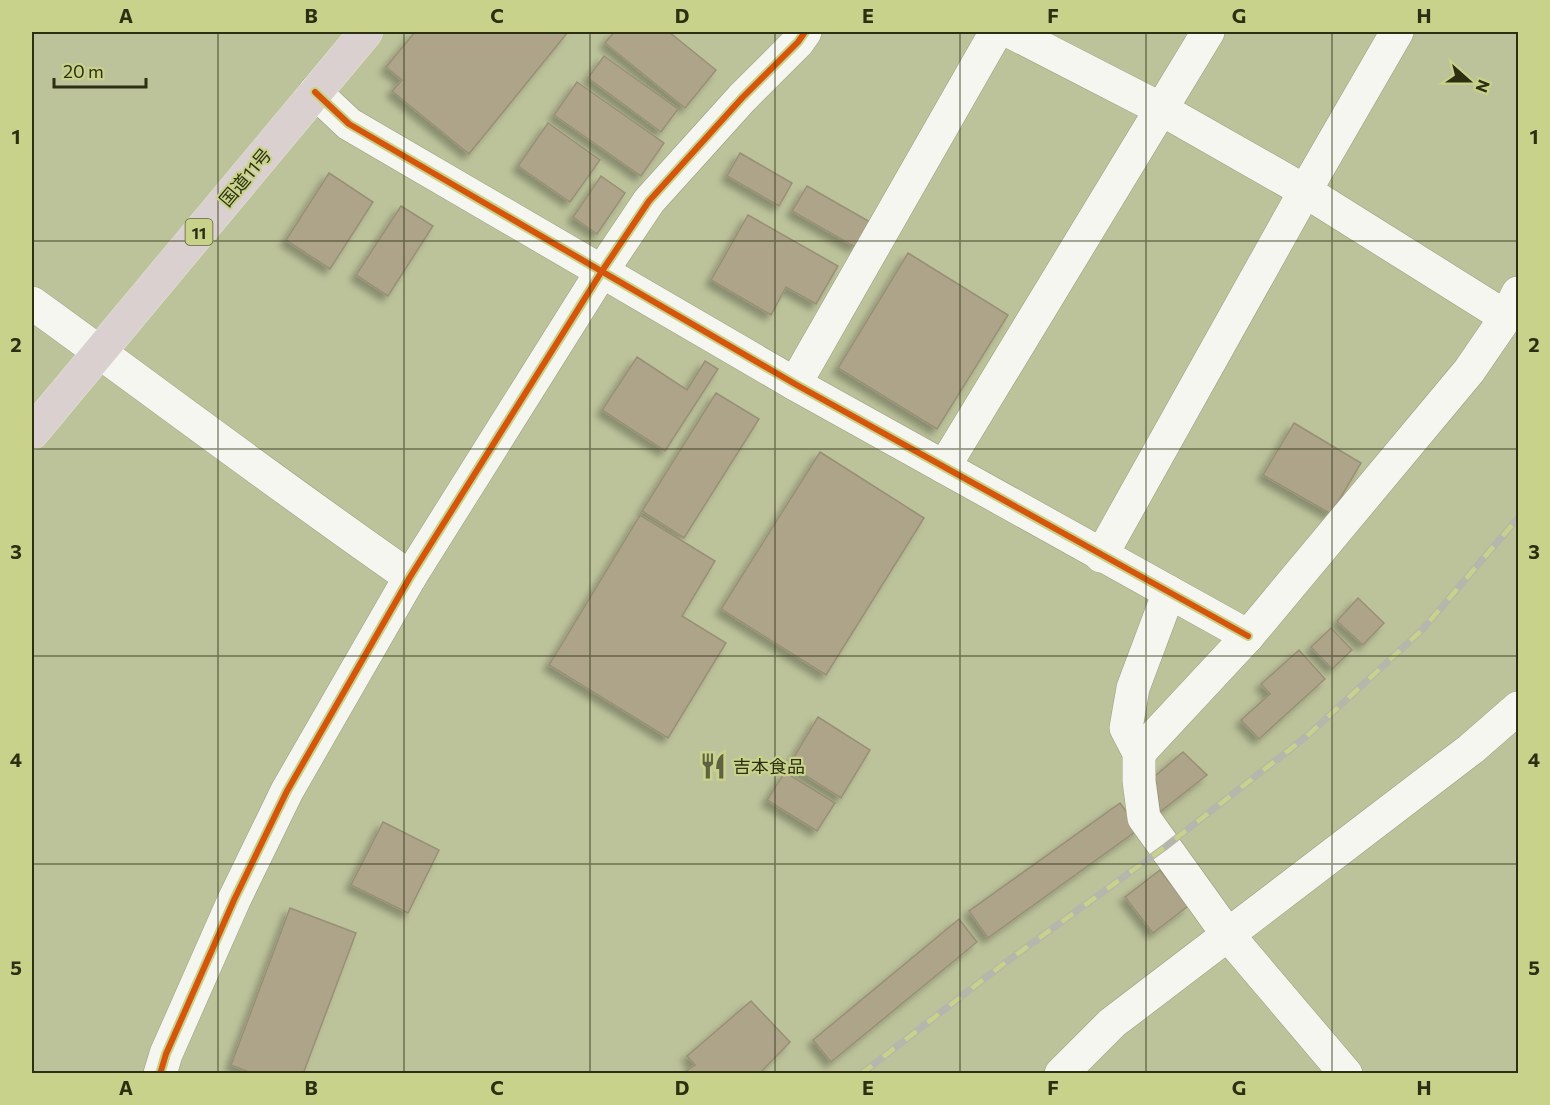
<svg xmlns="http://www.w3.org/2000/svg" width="1550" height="1105" font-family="Commissioner,'Noto Sans JP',sans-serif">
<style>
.building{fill:#ada48a;stroke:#989076;stroke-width:1.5;filter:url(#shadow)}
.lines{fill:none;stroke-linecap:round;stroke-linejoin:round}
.minor-casing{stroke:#9a9e7e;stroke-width:34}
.highway-casing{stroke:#e1e4d2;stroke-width:34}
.minor{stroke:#f5f6f0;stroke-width:33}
.highway{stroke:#dad0cf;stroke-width:33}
.rail-casing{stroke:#b5b6ac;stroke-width:7}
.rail{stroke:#c9d28a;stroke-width:4.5;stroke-dasharray:14;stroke-linecap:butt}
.cycleway-casing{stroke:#c9d28a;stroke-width:10}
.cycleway{stroke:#d5550d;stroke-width:6}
.grid{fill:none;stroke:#2c2f12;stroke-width:1.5;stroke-opacity:0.55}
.labels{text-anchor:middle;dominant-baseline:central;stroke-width:4.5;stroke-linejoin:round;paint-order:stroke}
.shield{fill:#c9d28a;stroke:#5b6036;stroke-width:1.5}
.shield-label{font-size:16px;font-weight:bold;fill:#2c2f12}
.street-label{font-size:18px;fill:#2c2f12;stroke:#c9d28a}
.poi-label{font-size:18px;fill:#2c2f12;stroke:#c9d28a;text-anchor:start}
.neatline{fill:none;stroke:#2c2f12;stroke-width:2}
.grid-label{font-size:20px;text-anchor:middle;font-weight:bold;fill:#2c2f12}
</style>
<defs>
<filter id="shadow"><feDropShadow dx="-5.5" dy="5.5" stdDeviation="3" flood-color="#0004"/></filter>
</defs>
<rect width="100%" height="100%" fill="#bcc29a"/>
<g class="building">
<polygon points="415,32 568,32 469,154 392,91 402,80 386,67"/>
<polygon points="614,32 669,32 716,70 685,108 605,43"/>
<polygon points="604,56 678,109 661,132 588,78"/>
<polygon points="577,82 664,143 641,176 554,115"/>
<polygon points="548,123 600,160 570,202 518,166"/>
<polygon points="740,153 792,183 779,206 727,176"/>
<polygon points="329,173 373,202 330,269 286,240"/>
<polygon points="601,176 625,193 597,234 573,217"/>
<polygon points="807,186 870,222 855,247 792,211"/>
<polygon points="401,206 433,226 388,296 356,275"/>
<polygon points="748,215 838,266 816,304 786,287 771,315 711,280"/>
<polygon points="908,253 1008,315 937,429 838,368"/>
<polygon points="637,357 687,390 705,361 718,369 665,451 602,410"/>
<polygon points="716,393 759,419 684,538 642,511"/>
<polygon points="1294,423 1361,463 1331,514 1263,475"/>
<polygon points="820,452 924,518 826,675 721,609"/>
<polygon points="640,515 715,561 682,616 726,643 668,738 549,665"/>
<polygon points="1358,598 1384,623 1363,645 1337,621"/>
<polygon points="1331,628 1352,650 1332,669 1311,647"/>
<polygon points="1299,650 1325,679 1259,739 1241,720 1270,694 1261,684"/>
<polygon points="818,717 870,750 841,798 789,765"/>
<polygon points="1183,752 1207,775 1160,812 1155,776"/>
<polygon points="785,772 835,803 817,831 767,800"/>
<polygon points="1120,803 1139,829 988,938 969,911"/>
<polygon points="383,822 439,850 408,913 351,885"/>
<polygon points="1160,870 1188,906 1153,933 1125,897"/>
<polygon points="290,908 356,933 303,1074 254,1074 231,1065"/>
<polygon points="959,919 977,942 831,1062 813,1040"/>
<polygon points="751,1001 790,1042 759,1074 689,1074 686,1071 695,1065 687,1056"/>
</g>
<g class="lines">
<g class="minor-casing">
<g id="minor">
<polyline points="1011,32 1161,109 1305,191 1506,317"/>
<polyline points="315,92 349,124 795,384 1248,636"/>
<path d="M32 303C158 394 282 488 410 577"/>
<polyline points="795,384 996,32"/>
<polyline points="944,467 1208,32"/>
<polyline points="1101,556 1305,191 1397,32"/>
<polyline points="1169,592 1133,688 1126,728 1139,753 1139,781 1144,818 1228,935 1346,1074"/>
<polyline points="1139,753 1248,636 1469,371 1506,317 1518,293"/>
<polyline points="160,1074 166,1054 234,900 287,791 410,577 602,271 649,201 742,98 798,42 805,32"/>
<polyline points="1061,1074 1112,1023 1471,749 1518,708"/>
</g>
</g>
<g class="highway-casing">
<polyline id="highway" points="32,433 366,32"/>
</g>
<use href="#minor" class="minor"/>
<use href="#highway" class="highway"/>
<g class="rail-casing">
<polyline id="rail" points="861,1074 1002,965 1165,847 1307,736 1422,630 1518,518"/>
</g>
<use href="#rail" class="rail"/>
<g class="cycleway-casing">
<g id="cycleway">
<polyline points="315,92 349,124 795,384 1248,636"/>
<polyline points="160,1074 166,1054 234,900 287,791 410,577 602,271 649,201 742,98 798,42 805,32"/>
</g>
</g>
<use href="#cycleway" class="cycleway"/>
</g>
<path class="grid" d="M218 32V1074M404 32V1074M590 32V1074M775 32V1074M960 32V1074M1146 32V1074M1332 32V1074M32 241H1518M32 449H1518M32 656H1518M32 864H1518"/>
<defs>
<g id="restaurant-bare" transform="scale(2.07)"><path d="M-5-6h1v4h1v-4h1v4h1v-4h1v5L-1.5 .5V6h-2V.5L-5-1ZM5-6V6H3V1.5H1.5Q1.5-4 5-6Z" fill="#5e6242" stroke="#c9d28a" stroke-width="2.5" paint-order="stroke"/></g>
</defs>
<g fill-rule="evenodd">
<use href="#restaurant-bare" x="713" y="766"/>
</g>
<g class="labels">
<rect class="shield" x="185.5" y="219" width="27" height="26" rx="4.5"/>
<g class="shield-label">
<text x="199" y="232">11</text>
</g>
<g class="street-label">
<text transform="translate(245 177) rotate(-50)">国道11号</text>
</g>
<g class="poi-label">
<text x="733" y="766">吉本食品</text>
</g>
</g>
<rect width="1550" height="1105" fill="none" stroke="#c9d28a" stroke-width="66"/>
<g transform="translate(1469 81) rotate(111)" stroke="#c9d28a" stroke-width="4.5" paint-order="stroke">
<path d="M0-4.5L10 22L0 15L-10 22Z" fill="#2c2f12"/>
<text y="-9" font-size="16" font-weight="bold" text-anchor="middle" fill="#2c2f12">N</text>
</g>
<path d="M54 78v9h92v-9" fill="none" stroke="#2c2f12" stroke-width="3"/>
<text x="63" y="78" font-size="18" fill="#2c2f12" stroke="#c9d28a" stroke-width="4.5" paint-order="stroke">20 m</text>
<rect x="33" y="33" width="1484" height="1039" class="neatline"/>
<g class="grid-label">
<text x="126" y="23">A</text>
<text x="311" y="23">B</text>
<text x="497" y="23">C</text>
<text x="682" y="23">D</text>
<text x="868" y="23">E</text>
<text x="1053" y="23">F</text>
<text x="1239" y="23">G</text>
<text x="1424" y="23">H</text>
<text x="16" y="144">1</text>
<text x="1534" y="144">1</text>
<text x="16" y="352">2</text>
<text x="1534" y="352">2</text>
<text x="16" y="559">3</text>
<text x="1534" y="559">3</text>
<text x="16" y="767">4</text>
<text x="1534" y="767">4</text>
<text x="16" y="975">5</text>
<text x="1534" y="975">5</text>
<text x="126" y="1095">A</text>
<text x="311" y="1095">B</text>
<text x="497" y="1095">C</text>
<text x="682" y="1095">D</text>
<text x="868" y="1095">E</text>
<text x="1053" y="1095">F</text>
<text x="1239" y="1095">G</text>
<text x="1424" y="1095">H</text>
</g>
</svg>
